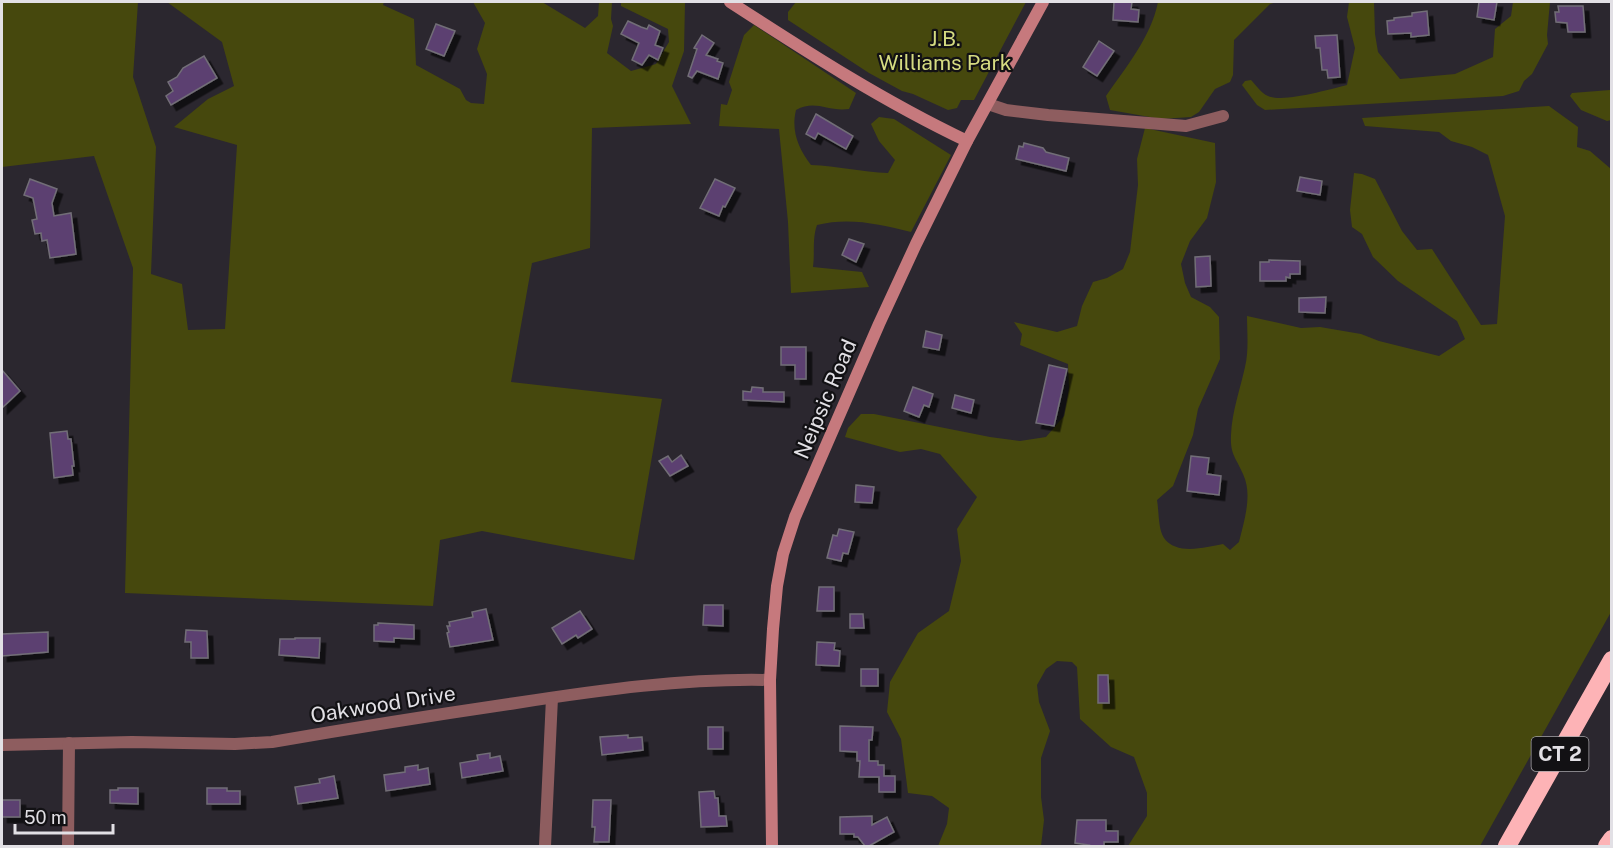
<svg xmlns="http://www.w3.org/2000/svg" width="1613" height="848" font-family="'Public Sans',sans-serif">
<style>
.green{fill:#46480d}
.building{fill:#5b4171;stroke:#726e77;stroke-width:1.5;filter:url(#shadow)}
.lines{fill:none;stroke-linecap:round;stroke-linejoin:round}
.street{stroke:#8e5d5f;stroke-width:12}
.secondary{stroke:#c6797d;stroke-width:12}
.highway{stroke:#fdb3b6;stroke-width:18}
.labels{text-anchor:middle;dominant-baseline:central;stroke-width:4.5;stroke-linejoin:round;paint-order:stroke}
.shield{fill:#121114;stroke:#a4a2a6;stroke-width:1.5}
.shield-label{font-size:20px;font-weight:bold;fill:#e2e0e5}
.park-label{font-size:21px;fill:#d5db81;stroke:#121114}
.street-label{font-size:21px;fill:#e2e0e5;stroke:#121114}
</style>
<defs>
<filter id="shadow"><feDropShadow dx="5.5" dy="5.5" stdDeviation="0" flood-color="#0009"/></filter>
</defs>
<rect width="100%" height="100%" fill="#2b272f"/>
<g class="green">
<polygon points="2,2 138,2 133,77 156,147 151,274 182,284 188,330 225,329 237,145 174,127 208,99 234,86 222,42 167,2 384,2 383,5 414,19 416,65 460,89 466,100 471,103 484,104 487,74 477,49 485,23 473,2 542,2 585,28 598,16 599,2 612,2 611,19 613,26 607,53 631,71 656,64 669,42 668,29 621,6 621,2 685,2 684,51 672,86 691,124 592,128 590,248 532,263 511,382 662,399 634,560 482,531 440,540 433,606 125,593 133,268 94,156 2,167"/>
<polygon points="796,2 1026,2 974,100 961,100 957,108 948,110 913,94 902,91 869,73 788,20 788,12"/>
<path d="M1158 2H1277L1270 4 1234 40 1233 75 1230 82 1215 89 1199 112 1191 117 1161 119 1110 110 1106 96C1126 67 1151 37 1158 2Z"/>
<path d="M1349 2H1374L1375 34 1378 52 1400 79 1455 74 1493 57 1495 29 1511 16 1513 2H1550L1547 35 1548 44 1532 74 1524 81 1519 91 1503 96 1265 110 1257 105 1242 85 1245 81 1251 80C1256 85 1261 93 1268 96 1284 103 1330 89 1347 85L1355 48 1347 17Z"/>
<path d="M754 25 856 93 849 109C827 112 816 99 796 110 791 131 798 148 811 165 837 166 862 172 888 173L895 160 879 141 871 124 879 117 894 119 951 155 911 232C879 224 849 217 817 225 812 239 815 253 813 267L862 272 869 287 791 293 788 222 779 129 719 126 721 104 727 105 732 90 729 82 744 35Z"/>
<polygon points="1611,88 1611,120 1607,121 1581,110 1570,96 1572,93 1610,90"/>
<path d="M1549 106 1578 127 1577 147 1590 151 1611 169V612L1480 846H1128L1147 816V793L1134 757 1111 747 1080 719 1077 667 1072 662 1057 661 1046 669 1037 685 1039 702 1050 731 1041 758V797L1044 820 1041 846H938L947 824 949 808 932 796 908 793 901 739 887 712 890 682 918 633 949 611 961 561 957 529 977 497 940 454 921 449 900 452 845 437 848 428 861 414H874L990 437 1020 441 1046 437 1064 416 1069 388 1068 364 1020 345 1022 334 1014 322 1057 332 1077 326 1082 306 1093 282 1107 278 1123 269 1130 252 1138 185 1137 159 1145 128 1215 143 1216 182 1207 218 1190 241 1181 264 1185 283 1191 297 1210 307 1219 317 1220 359 1198 409 1193 435 1173 486 1157 500C1159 511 1158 529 1164 538 1177 556 1206 547 1223 544L1230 550 1239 542C1244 521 1253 495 1243 474 1236 457 1230 455 1231 435 1232 411 1240 390 1245 367 1249 350 1247 332 1247 316L1301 328 1320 327 1361 334 1379 341 1439 356 1465 339 1457 321 1398 281 1373 257 1362 234 1352 227 1350 210 1354 173 1362 174 1375 179 1402 231 1417 250 1432 249 1481 325 1497 324 1505 216 1488 155 1472 147 1451 141 1439 132 1365 126 1362 118Z"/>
</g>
<g class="building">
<polygon points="1114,2 1132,2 1131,9 1139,10 1138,22 1113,20"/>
<polygon points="1479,2 1497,2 1494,20 1477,17"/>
<polygon points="1558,6 1583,6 1585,32 1568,32 1567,23 1556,22 1555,12 1559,12"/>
<polygon points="1427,11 1429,35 1411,37 1411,33 1388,34 1387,21 1394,20 1394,18 1412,16 1412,13"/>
<polygon points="628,21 641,27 647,29 649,25 660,31 655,45 663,48 658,60 649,55 642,65 632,60 639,43 621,34"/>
<polygon points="436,24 455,31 444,56 426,49"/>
<polygon points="702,35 714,43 706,55 718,59 717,61 723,63 718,79 697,71 692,78 688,76 697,49 694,48"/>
<polygon points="1337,35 1340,77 1328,78 1327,70 1322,70 1320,48 1316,48 1315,36"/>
<polygon points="1099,41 1114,51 1097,76 1083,67"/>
<polygon points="204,56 217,78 171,105 166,96 173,91 168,82 177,77 183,68"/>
<polygon points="816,114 853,136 846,149 818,133 815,139 806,134"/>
<polygon points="1024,143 1043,148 1046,152 1069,158 1066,171 1016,159 1019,146 1023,147"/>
<polygon points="1300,177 1322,181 1320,195 1297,191"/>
<polygon points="30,179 57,189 52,203 54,216 71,213 76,254 50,258 47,240 42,241 41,233 35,234 32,220 37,219 33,198 24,195"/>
<polygon points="715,179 735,188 725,207 723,206 719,216 700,208"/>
<polygon points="849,239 864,244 856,262 842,255"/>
<polygon points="1210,256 1211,286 1196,287 1195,257"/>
<polygon points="1269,260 1300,261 1300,274 1290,274 1290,278 1286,277 1286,281 1260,281 1260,262 1269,262"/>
<polygon points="1326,297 1325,313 1299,312 1299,298"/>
<polygon points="926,331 942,335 939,350 923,347"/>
<polygon points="781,347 806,347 806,379 795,379 795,365 781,365"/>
<polygon points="1049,365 1067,369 1054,426 1036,423"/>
<polygon points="2,370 20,391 2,408"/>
<polygon points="752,387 763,388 763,392 784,392 784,402 743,400 743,391 751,392"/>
<polygon points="913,387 933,394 929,407 924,405 919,417 904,411"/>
<polygon points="955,395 974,400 971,413 952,408"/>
<polygon points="67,431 68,439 71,439 74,466 72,466 73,475 54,478 50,433"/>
<polygon points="681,455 688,466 670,476 659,461 668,456 672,462"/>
<polygon points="1191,456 1209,458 1207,474 1221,476 1219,495 1187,491"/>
<polygon points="856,485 874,487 872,503 855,502"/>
<polygon points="839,529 854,532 848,554 843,553 841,561 827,558 833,535 837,536"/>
<polygon points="819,587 834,587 834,611 817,611"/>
<polygon points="704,605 723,605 723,626 703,625"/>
<polygon points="486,609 493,640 450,647 447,633 449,632 447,626 450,626 449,622 473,617 472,612"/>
<polygon points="580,611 592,629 578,638 576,635 562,644 552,628"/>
<polygon points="850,614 863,614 864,628 850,628"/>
<polygon points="378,623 414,625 414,639 394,638 394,642 374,641 374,625 378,625"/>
<polygon points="186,630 207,631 208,658 191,658 191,642 185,642"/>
<polygon points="48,632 48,652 2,656 2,634"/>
<polygon points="295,638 320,638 319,658 279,655 280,639 295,639"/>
<polygon points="817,642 835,643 834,650 840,651 839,666 816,665"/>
<rect x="861" y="669" width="17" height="17"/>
<polygon points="1098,675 1108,675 1109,703 1098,703"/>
<polygon points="840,726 873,727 872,740 869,740 869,761 878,761 878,765 884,765 884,776 895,776 895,792 879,792 879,777 859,777 860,761 857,761 857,752 840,751"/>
<rect x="708" y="727" width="15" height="22"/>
<polygon points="628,735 628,738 642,737 643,750 602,755 600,737"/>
<polygon points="490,753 490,758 500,756 503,771 462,778 460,763 478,760 477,755"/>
<polygon points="418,765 418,770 428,768 430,784 386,791 384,775 405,772 405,767"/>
<polygon points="334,776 338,798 298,804 295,787 320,783 319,779"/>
<polygon points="118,788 138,788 138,804 110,803 110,790 118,790"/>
<polygon points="207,788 227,788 227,791 240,791 240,804 207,804"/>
<polygon points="714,791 715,798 718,798 719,816 726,816 727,826 701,827 699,792"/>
<rect x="2" y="800" width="18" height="17"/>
<polygon points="593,800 611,800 609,842 594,842 595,827 592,827"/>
<polygon points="872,816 872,825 887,817 894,832 869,846 865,846 858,837 854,837 854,834 840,834 840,817"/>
<polygon points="1077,820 1106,820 1106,831 1118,831 1118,842 1104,842 1104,846 1088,846 1089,845 1075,843"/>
</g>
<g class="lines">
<g class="street">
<polyline points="988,104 1006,110 1048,115 1186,126 1223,116"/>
<path d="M2 745 132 742 235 744 272 742C353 728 434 715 516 703 600 690 685 678 770 680"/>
<polyline points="68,846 69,743"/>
<polyline points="545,846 552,698"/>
</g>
<g class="secondary">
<path d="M730 2C807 52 883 101 967 141"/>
<polyline points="772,846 770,680 773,629 777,586 783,554 795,517 879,324 916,244 967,141 1043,2"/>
</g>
<g class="highway">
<polyline points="1507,846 1612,660"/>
<polyline points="1607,846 1612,839"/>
</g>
</g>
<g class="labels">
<rect class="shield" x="1531.5" y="737" width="57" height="34" rx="4.5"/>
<g class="shield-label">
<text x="1560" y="754">CT 2</text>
</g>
<g class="park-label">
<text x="945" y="38">J.B.<tspan x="945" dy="24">Williams Park</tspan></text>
</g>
<g class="street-label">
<text transform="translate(825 399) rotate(-67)">Neipsic Road</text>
<text transform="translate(383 704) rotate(-9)">Oakwood Drive</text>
</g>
</g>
<rect width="1613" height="848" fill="none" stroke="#e2e0e5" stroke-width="6"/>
<path d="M15 824v9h98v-9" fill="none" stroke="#e2e0e5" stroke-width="3"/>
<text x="24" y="824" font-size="18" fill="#e2e0e5" stroke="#121114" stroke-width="4.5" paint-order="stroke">50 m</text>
</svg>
